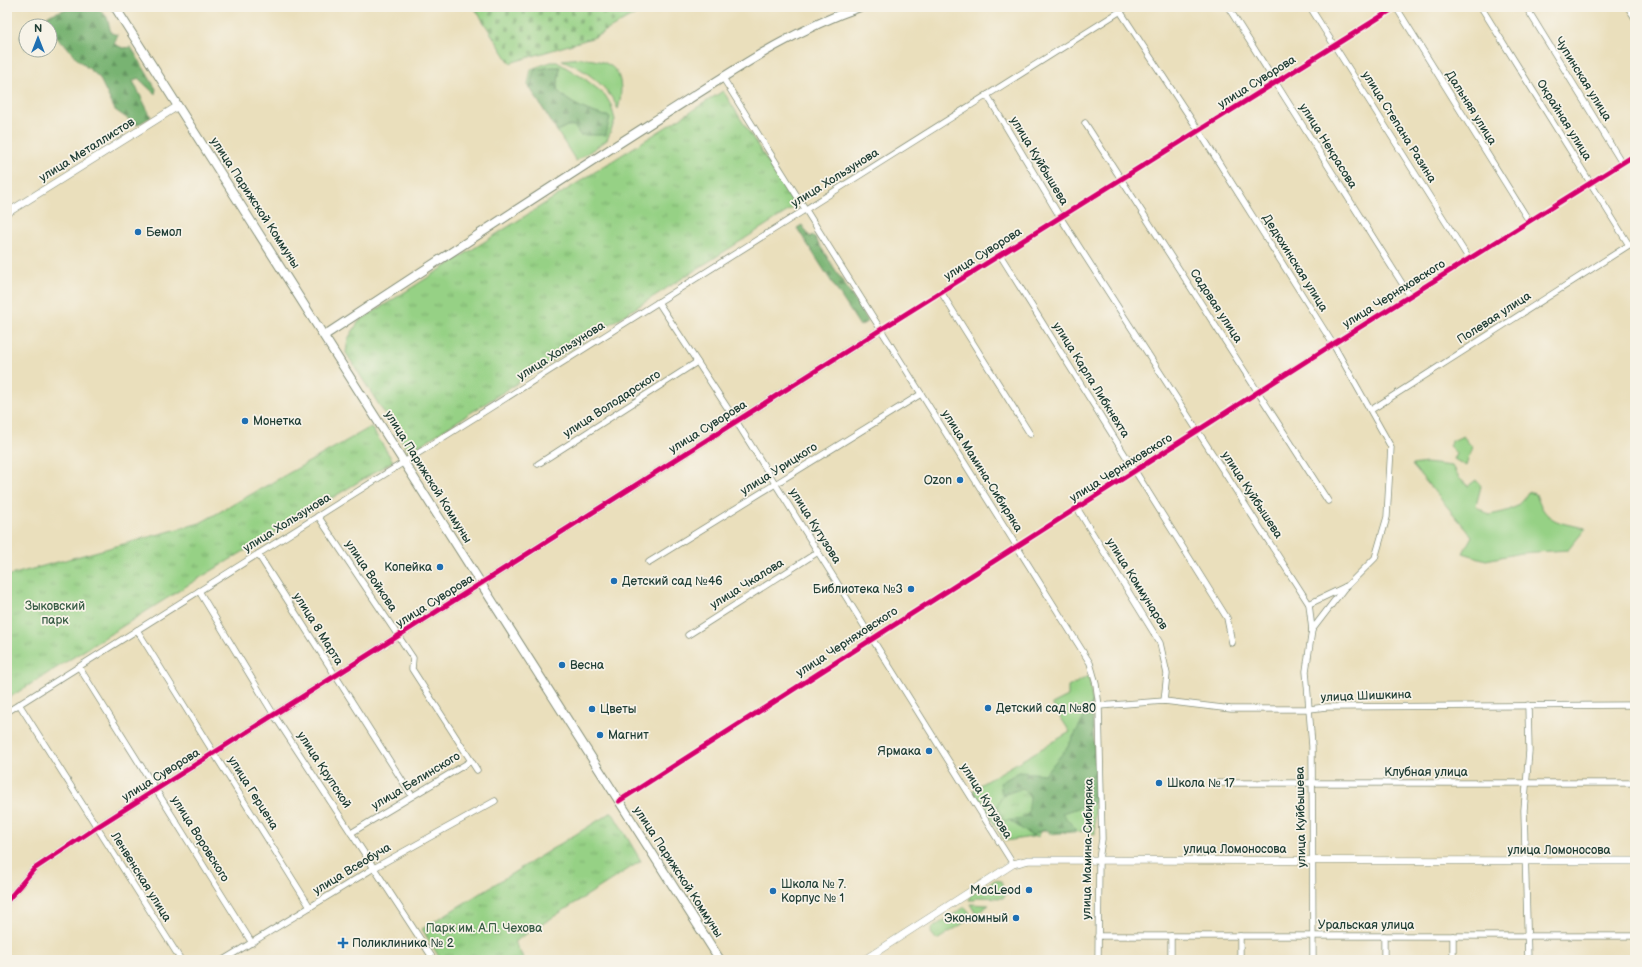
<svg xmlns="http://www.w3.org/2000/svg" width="1642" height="967" font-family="'Balsamiq Sans',sans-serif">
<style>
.green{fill:#96d185;stroke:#5a875c}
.forest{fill:url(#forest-firs);stroke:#4c7853}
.cemetery{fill:url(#cemetery-stones);stroke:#5a875c}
.park{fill:url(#park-tufts);stroke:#5a875c}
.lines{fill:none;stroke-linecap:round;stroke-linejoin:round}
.minor-casing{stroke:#848e78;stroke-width:7}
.tertiary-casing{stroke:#848e78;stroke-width:8}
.secondary-casing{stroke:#848e78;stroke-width:10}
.minor{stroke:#fff;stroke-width:5.5}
.tertiary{stroke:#fff;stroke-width:7}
.secondary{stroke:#fff;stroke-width:8}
.cycleway-casing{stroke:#f7f3e8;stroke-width:8}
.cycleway{stroke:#d6006c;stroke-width:5}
.poi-dot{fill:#1f6fb2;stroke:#f7f3e8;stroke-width:1.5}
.labels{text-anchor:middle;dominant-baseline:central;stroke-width:3.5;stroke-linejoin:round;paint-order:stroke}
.street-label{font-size:12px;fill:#1f3d34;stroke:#f7f3e8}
.poi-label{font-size:12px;fill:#1f3d34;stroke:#f7f3e8;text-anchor:start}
.park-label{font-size:12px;fill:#375b44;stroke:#f7f3e8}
</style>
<defs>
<pattern id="forest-firs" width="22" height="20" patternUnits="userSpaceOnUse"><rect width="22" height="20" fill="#78b372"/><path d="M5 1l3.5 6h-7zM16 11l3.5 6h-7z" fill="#62935e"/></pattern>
<pattern id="cemetery-stones" width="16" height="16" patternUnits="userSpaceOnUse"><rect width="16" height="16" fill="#96d185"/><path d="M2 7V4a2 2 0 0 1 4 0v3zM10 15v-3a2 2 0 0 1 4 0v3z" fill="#7aab6e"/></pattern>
<pattern id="park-tufts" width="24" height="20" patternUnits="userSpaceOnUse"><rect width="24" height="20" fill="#96d185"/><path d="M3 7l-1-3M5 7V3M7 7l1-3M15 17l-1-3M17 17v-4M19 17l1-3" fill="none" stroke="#7aab6e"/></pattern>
</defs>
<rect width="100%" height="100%" fill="#f7f3e8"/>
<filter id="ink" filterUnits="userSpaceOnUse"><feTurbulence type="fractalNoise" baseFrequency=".025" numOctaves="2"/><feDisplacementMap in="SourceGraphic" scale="8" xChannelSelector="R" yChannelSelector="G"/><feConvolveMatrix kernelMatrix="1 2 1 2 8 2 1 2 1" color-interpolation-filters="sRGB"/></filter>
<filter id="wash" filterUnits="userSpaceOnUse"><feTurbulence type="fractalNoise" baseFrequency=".012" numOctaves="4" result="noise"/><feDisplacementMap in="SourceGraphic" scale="16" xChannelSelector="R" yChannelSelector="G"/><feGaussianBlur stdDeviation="0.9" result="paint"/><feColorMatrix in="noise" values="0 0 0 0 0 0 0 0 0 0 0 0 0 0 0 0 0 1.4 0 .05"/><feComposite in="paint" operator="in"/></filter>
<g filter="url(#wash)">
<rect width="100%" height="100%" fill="#eadfbc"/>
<g class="green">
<path d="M581 58C591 60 601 60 609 65 624 73 622 96 618 109 608 86 585 69 562 60Z"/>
<path d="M551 62H557L585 79 605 95 611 105 615 120 607 140 576 161 557 131 567 126 610 117C591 113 570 105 557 90L560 67 534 70 530 88 528 85 531 69Z"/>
<polygon points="1463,436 1472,447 1466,466 1454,459 1456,453 1449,446 1452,441"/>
<path d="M1426 463 1452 466 1459 478 1468 486 1476 480 1481 486 1476 506 1489 515C1509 511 1517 510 1528 492L1536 494C1545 523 1560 523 1586 528L1568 550 1521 553 1486 560 1463 553 1472 536 1412 465Z"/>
<polygon points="1089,676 1092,700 1095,834 1085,831 1050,834 1048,830 1040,832 1039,836 1005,841 973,791 976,787 1070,732 1052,704 1068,696 1068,687"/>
<polygon points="995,880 1001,881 1006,894 1003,898 976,897 975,900 969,900 970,895"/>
<polygon points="970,904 989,905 976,914"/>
<polygon points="965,907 973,917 937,940 931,933 932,928"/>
</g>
<g class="forest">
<polygon points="72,7 97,7 107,17 111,33 118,35 114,44 123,48 131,47 156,89 155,94 138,78 133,81 151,117 137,125 115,110 99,77 77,59 64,43 61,43 55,34 50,37 50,26 30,26 52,14"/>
<polygon points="26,29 26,50 20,37"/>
<path d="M550 67H560L557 90C570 105 591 113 610 117L606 135H580L574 126H567L557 131 530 88 534 70Z"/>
<polygon points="802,225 810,237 813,235 868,321 860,326 797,228"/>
<path d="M1092 703 1097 802 1062 813 1076 830C1070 831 1063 832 1056 832 1042 831 1047 827 1032 836L1009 820 1024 805 1018 790 1002 794 1000 783 1019 772 1045 774 1067 748Z"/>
</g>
<polygon class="cemetery" points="474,7 648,7 595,37 510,63"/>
<g class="park">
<polygon points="723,91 796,206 409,452 346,353 348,339 359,321"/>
<polygon points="371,427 393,461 188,585 7,699 7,576 200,523"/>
<polygon points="1023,788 1030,798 1028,814 1020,819 1004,821 997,806 1003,795"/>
<polygon points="612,812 641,861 514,942 525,960 441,960 422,929"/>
</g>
</g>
<g filter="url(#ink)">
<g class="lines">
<g class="minor-casing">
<g id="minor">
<polyline points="1228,7 1410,296"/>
<polyline points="1310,7 1469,259"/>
<polyline points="1396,7 1529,221"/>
<polyline points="1526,7 1622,163"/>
<polyline points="1628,7 1635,18"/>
<polyline points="1120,11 1199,131 1333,344 1391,447 1387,517 1375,558 1347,586 1309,604"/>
<polyline points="723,78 1090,663 1096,684 1099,706 1102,839 1099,859 1098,960"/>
<polyline points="987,95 1060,217 1309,604 1312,630 1306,671 1312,746 1313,960"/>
<polyline points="1085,123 1328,501"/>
<polyline points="1000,255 1227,618 1232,643"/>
<polyline points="941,292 1030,434"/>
<polyline points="658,302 736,421 1013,864"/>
<polyline points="880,330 1396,7"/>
<polyline points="1371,410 1629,245 1481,7"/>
<polyline points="538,464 697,362"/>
<polyline points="1077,508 1160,643 1167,674 1164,701"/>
<polyline points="318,516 413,658 412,669 477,770"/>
<polyline points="258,554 412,796"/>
<polyline points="649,562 921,394"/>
<polyline points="199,591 274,715 434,960"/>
<polyline points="137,630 310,907"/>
<polyline points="1312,630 1345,587"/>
<polyline points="688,635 818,552"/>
<polyline points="79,667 252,943"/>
<polyline points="19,704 181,960"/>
<polyline points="1528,705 1529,751 1524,810 1528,960"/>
<polyline points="1099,706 1164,701 1231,709 1310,709 1326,707 1635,705"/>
<polyline points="7,712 1127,7"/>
<polyline points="1217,783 1635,783"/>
<polyline points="619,801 1333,344 1635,155"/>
<polyline points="351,833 471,761"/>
<polyline points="1098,936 1635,936"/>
<polyline points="1171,936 1171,960"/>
<polyline points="223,960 374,868 495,801"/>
<polyline points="1240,960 1240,936"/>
<polyline points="1384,960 1384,936"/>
<polyline points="1453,960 1453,936"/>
</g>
</g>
<g class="tertiary-casing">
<g id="tertiary">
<polyline points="7,213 178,106"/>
<polyline points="7,901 34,869 97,827 880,330"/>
<polyline points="864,960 1013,864 1029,860 1635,861"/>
</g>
</g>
<g class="secondary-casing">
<g id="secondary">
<polyline points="115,7 720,960"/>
<path d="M325 335C433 264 541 193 651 123 719 81 784 33 860 7"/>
</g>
</g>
<use href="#minor" class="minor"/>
<use href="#tertiary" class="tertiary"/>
<use href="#secondary" class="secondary"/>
<g class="cycleway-casing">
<g id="cycleway">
<polyline points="619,801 1333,344 1635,155"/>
<polyline points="7,901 34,869 97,827 880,330 1396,7"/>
</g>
</g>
<use href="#cycleway" class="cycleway"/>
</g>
</g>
<g class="poi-dot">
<circle cx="138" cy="232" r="4"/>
<circle cx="245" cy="421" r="4"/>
<circle cx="960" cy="480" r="4"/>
<circle cx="440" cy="567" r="4"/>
<circle cx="614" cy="581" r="4"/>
<circle cx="911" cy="589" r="4"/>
<circle cx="562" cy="665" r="4"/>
<circle cx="988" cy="708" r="4"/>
<circle cx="592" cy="709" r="4"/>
<circle cx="600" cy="735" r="4"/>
<circle cx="929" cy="751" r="4"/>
<circle cx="1159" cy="783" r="4"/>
<circle cx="1029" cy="890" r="4"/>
<circle cx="773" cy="891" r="4"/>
<circle cx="1016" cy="918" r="4"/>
<path d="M341 937h4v4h4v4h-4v4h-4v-4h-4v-4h4z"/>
</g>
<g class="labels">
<g class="street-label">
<text transform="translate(1583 79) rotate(58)">Чупинская улица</text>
<text transform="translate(1257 82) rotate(-32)">улица Суворова</text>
<text transform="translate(1471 108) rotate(58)">Дальняя улица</text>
<text transform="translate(1564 120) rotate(58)">Окрайная улица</text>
<text transform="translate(1399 127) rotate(58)">улица Степана Разина</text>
<text transform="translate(1328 146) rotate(58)">улица Некрасова</text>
<text transform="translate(87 150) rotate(-32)">улица Металлистов</text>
<text transform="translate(1039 161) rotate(59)">улица Куйбышева</text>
<text transform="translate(835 178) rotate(-32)">улица Хользунова</text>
<text transform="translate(255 203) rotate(57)">улица Парижской Коммуны</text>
<text transform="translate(983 254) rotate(-32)">улица Суворова</text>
<text transform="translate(1295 263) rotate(58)">Дедюхинская улица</text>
<text transform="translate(1394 294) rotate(-32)">улица Черняховского</text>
<text transform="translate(1216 306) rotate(57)">Садовая улица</text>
<text transform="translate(1494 318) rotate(-33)">Полевая улица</text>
<text transform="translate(561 351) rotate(-32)">улица Хользунова</text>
<text transform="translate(1091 380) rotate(58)">улица Карла Либкнехта</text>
<text transform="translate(612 404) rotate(-33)">улица Володарского</text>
<text transform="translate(708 427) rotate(-32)">улица Суворова</text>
<text transform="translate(1121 468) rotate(-32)">улица Черняховского</text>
<text transform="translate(779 469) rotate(-32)">улица Урицкого</text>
<text transform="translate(982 471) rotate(58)">улица Мамина-Сибиряка</text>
<text transform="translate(428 477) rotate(58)">улица Парижской Коммуны</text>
<text transform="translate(1252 495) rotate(57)">улица Куйбышева</text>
<text transform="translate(287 523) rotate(-32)">улица Хользунова</text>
<text transform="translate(815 526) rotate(58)">улица Кутузова</text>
<text transform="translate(371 576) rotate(56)">улица Войкова</text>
<text transform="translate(747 584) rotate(-32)">улица Чкалова</text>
<text transform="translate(1137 584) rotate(58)">улица Коммунаров</text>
<text transform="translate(435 601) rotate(-32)">улица Суворова</text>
<text transform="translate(318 629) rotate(58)">улица 8 Марта</text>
<text transform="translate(847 642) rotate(-33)">улица Черняховского</text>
<text transform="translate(1366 696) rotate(-2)">улица Шишкина</text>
<text transform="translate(324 770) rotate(57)">улица Крупской</text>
<text x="1426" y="772">Клубная улица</text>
<text transform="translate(161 775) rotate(-32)">улица Суворова</text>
<text transform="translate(416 781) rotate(-31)">улица Белинского</text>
<text transform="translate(253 793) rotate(58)">улица Герцена</text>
<text transform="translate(986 801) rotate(58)">улица Кутузова</text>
<text transform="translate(1301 817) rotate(-91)">улица Куйбышева</text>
<text transform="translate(200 839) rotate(58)">улица Воровского</text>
<text transform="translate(1088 849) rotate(-89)">улица Мамина-Сибиряка</text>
<text x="1235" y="849">улица Ломоносова</text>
<text x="1559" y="850">улица Ломоносова</text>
<text transform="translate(352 869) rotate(-31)">улица Всеобуча</text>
<text transform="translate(678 872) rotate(57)">улица Парижской Коммуны</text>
<text transform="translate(141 877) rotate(58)">Ленвенская улица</text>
<text x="1366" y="925">Уральская улица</text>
</g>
<g class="poi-label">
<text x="146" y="232">Бемол</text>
<text x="253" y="421">Монетка</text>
<text x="952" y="480" text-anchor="end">Ozon</text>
<text x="432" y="567" text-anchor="end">Копейка</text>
<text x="622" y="581">Детский сад №46</text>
<text x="903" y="589" text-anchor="end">Библиотека №3</text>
<text x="570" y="665">Весна</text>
<text x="996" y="708">Детский сад №80</text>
<text x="600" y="709">Цветы</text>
<text x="608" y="735">Магнит</text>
<text x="921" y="751" text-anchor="end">Ярмака</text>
<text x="1167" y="783">Школа № 17</text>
<text x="781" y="884">Школа № 7.<tspan x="781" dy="14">Корпус № 1</tspan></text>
<text x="1021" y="890" text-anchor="end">MacLeod</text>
<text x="1008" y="918" text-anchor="end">Экономный</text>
<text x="352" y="943">Поликлиника № 2</text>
</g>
<g class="park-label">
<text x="55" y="606">Зыковский<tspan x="55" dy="14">парк</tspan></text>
<text x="484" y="928">Парк им. А.П. Чехова</text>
</g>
</g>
<rect width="1642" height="967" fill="none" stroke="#f7f3e8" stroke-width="24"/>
<g transform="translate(38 38)"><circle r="19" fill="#f7f3e8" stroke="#a1aaa0"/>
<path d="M0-3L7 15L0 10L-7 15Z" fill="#1f6fb2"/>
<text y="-6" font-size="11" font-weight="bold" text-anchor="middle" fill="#1f3d34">N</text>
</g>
</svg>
